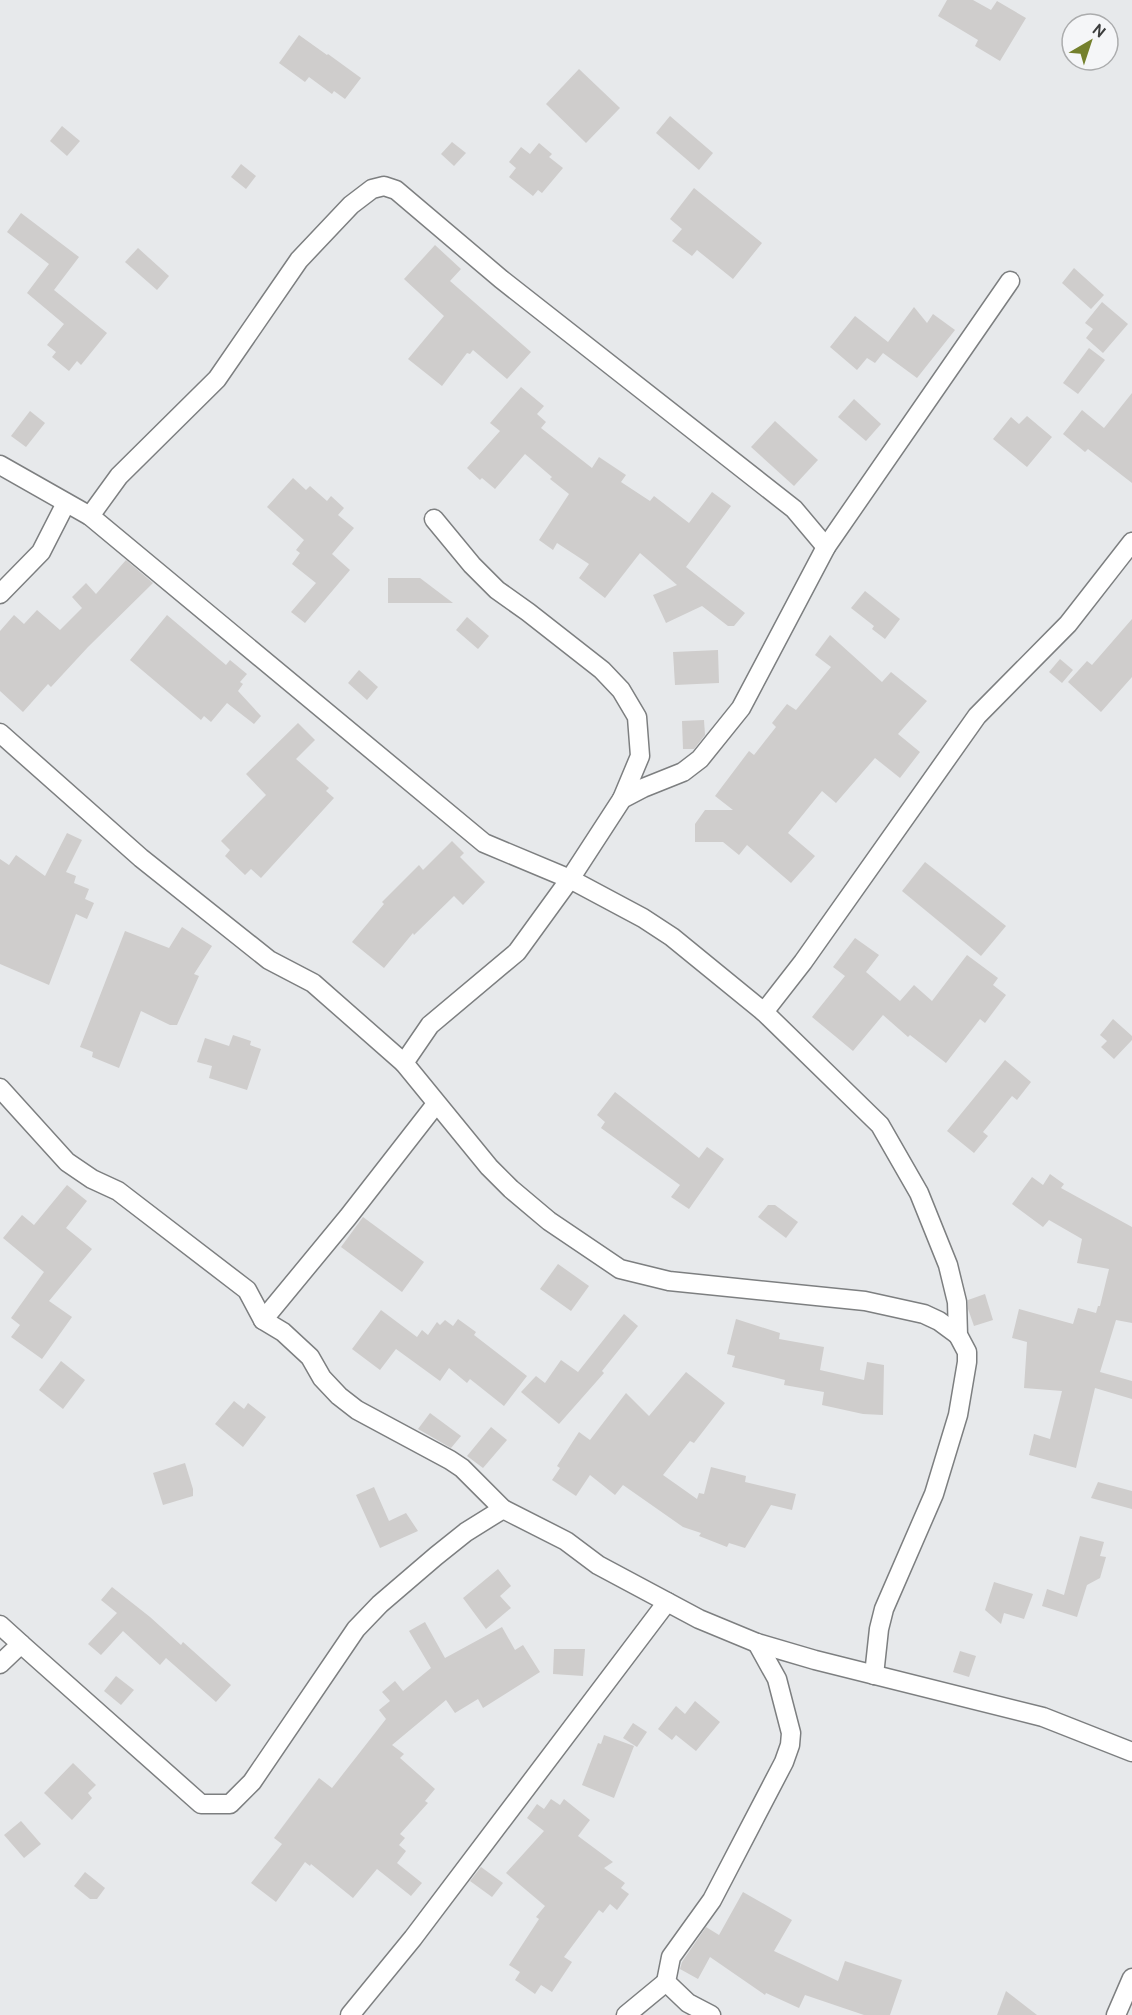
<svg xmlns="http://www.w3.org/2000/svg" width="1132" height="2015" font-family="Cabin,sans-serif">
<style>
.building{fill:#cfcdcc}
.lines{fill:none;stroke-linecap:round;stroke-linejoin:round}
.minor-casing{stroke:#7d7f80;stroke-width:21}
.minor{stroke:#fff;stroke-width:18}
</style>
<rect width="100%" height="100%" fill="#e7e9eb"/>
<g class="building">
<polygon points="947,0 973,0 991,10 997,1 1026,18 1000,61 975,46 978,40 938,16"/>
<polygon points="299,35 327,55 328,54 361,78 345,99 334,91 332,94 309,77 305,82 279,63"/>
<polygon points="579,69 620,108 586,143 546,104"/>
<polygon points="670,116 713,153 699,170 656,133"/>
<polygon points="62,126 80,141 67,156 50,141"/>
<polygon points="452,142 466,153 454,166 441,154"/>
<polygon points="539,143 552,154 549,157 563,168 542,193 538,190 533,196 509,177 516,168 509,162 521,147 530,154"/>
<polygon points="241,164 256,176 246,189 231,177"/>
<polygon points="694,188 762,243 733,279 697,250 692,256 672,241 682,229 670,219"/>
<polygon points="21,213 79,257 54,290 107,333 81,365 77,361 69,371 52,357 56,352 47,345 64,324 27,293 49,264 7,232"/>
<polygon points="435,245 461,269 450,281 531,352 507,379 473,350 470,354 467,353 442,386 408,359 444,316 404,279"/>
<polygon points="138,248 169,276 157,290 125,262"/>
<polygon points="1074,268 1104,295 1091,309 1062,283"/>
<polygon points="1102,302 1128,324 1103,353 1086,338 1093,329 1085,323"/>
<polygon points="914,307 927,323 933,314 955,330 917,378 883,353 875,363 867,358 857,370 830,347 855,316 888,342"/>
<polygon points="1089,348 1105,360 1078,394 1063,383"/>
<polygon points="521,387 544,406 537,414 546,422 541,428 592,468 599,457 626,475 621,482 650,501 654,496 689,523 712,492 731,506 686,567 745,613 734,626 728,626 702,606 666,623 653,595 677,585 640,553 605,598 579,578 589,564 557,543 553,550 539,540 569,494 550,479 552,477 525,454 495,489 482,478 480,480 467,468 500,431 490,423"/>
<polygon points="1132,393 1132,483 1088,449 1085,452 1063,434 1082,410 1104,428"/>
<polygon points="854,399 881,424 866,441 838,417"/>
<polygon points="30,411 45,423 26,447 11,436"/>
<polygon points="1027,416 1052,437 1027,467 993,439 1011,417 1019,424"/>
<polygon points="775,421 818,460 794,486 751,447"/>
<polygon points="293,478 306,490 310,486 327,501 331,496 344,508 338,515 354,528 332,554 350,570 305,623 291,612 316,583 292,564 300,553 296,550 304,540 267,507"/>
<polygon points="126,560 153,583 88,647 51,687 48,684 23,712 0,691 0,631 14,615 24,624 37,610 60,630 82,608 72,597 86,583 96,594"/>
<polygon points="388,578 420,578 453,603 388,603"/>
<polygon points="865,591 900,619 885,639 872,629 874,626 851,608"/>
<polygon points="167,615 226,665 230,660 247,674 240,682 243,684 238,691 261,716 254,724 227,703 211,722 204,716 201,720 130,660"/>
<polygon points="467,617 489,636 478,649 456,630"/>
<polygon points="1132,619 1132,677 1101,712 1068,682 1087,661 1092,665"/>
<polygon points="830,635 882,682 891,672 927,701 898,734 920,752 900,778 875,758 836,803 822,791 788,833 815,856 791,883 747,845 739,855 723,842 695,842 695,824 705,810 733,810 715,796 749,751 754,755 776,727 772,723 787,704 796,710 831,667 815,655"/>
<polygon points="718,650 719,683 675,685 673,652"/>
<polygon points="1060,659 1073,670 1062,683 1049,672"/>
<polygon points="359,670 378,687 367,700 348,683"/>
<polygon points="704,720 705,735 694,749 683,749 682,721"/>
<polygon points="298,723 315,740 296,759 329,788 326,791 334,798 261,878 251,869 245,875 225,856 230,850 221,841 266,795 246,774"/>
<polygon points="67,833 82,840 66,872 76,876 74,883 89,889 85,899 94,903 87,919 76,914 49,985 0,964 0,859 9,865 16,855 45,876"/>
<polygon points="452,841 464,853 460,857 485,882 463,905 454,896 414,935 413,933 384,968 352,942 384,904 382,902 419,865 423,870"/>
<polygon points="925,862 1006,926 981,956 902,891"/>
<polygon points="182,927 212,946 194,974 199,976 177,1025 170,1025 141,1011 119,1068 92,1057 93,1052 80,1047 125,931 169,948"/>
<polygon points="855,938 879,955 866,972 900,1001 914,985 932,1001 967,955 998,978 993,985 1006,995 985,1023 980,1019 946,1063 910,1035 908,1037 883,1015 853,1051 812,1017 845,976 833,967"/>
<polygon points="1113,1019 1132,1036 1132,1040 1114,1059 1101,1047 1107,1041 1100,1035"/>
<polygon points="233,1035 251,1041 250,1045 261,1049 247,1090 209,1078 212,1066 197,1062 205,1038 229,1046"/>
<polygon points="1005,1060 1031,1082 1017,1100 1012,1096 983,1132 988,1136 974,1153 947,1131"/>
<polygon points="615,1092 699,1158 707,1147 724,1159 689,1209 671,1197 680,1185 601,1128 605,1122 597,1115"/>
<polygon points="1050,1174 1064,1184 1061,1188 1132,1227 1132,1323 1116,1320 1100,1372 1132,1381 1132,1399 1095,1388 1076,1468 1029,1455 1034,1434 1050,1439 1062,1391 1024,1388 1027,1342 1012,1338 1019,1309 1073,1324 1078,1308 1096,1313 1098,1306 1100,1306 1109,1269 1077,1263 1082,1239 1049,1220 1043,1227 1012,1204 1032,1177 1043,1185"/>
<polygon points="67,1185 87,1201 66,1228 92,1249 49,1301 72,1317 42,1359 11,1337 20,1325 11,1318 44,1272 3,1238 22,1215 34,1225"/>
<polygon points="768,1205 775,1205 798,1222 786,1238 758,1217"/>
<polygon points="363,1217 424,1262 402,1292 341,1247"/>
<polygon points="558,1264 589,1286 571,1311 540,1289"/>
<polygon points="985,1294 993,1320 974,1326 968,1309 968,1300"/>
<polygon points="381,1310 417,1337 422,1330 428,1335 437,1322 440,1325 445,1320 453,1326 458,1319 476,1332 474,1335 527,1376 504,1406 470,1379 467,1383 449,1368 440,1381 396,1349 380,1370 352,1349"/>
<polygon points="624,1314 638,1326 602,1371 604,1373 559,1424 521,1392 536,1376 545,1383 561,1360 578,1372"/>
<polygon points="736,1319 780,1333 779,1339 824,1347 820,1370 864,1380 867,1362 884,1365 883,1415 863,1414 822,1405 824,1392 784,1385 785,1380 732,1367 735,1356 727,1354"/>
<polygon points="61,1361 85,1380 63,1409 39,1390"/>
<polygon points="686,1372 725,1403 694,1443 690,1441 663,1475 697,1499 699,1493 704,1494 711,1467 746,1476 745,1482 796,1494 792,1510 771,1505 745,1548 729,1543 727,1547 699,1536 701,1533 683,1527 623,1485 615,1495 590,1475 576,1496 552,1480 560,1468 557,1466 579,1432 590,1440 626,1393 649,1416"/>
<polygon points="234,1401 244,1409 248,1403 266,1417 243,1447 215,1424"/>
<polygon points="430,1413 461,1436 451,1448 418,1429"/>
<polygon points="491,1427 507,1440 483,1468 467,1456"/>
<polygon points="185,1463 193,1489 193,1496 163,1505 153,1473"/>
<polygon points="1098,1482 1132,1491 1132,1509 1091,1498"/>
<polygon points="374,1487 389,1521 406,1513 418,1531 380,1548 356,1495"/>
<polygon points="1080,1536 1104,1542 1100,1556 1106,1557 1100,1578 1087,1585 1077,1617 1042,1606 1047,1589 1064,1595"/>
<polygon points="498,1569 511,1586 500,1596 511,1608 486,1629 463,1598"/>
<polygon points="994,1582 1033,1594 1024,1619 1004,1613 1001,1624 985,1610"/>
<polygon points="112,1587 150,1617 181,1645 183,1642 231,1685 216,1702 166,1658 160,1665 123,1631 101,1655 88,1644 117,1613 101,1600"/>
<polygon points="425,1622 445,1658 502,1627 515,1650 523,1645 540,1672 483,1708 478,1699 455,1713 446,1700 392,1745 404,1754 400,1758 435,1789 425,1801 428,1803 400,1834 405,1838 399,1845 406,1851 397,1863 422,1883 411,1896 377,1869 353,1898 311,1864 310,1866 305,1862 276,1902 251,1883 282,1844 274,1838 319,1778 332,1788 386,1719 379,1710 390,1701 382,1692 395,1681 403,1691 431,1668 409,1631"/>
<polygon points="554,1649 585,1649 583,1676 553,1674"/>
<polygon points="960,1651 976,1656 969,1677 953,1672"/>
<polygon points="116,1676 134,1690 121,1705 104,1691"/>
<polygon points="695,1701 720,1722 696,1751 676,1735 672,1740 658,1729 676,1706 685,1714"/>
<polygon points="633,1723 647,1732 637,1747 623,1738"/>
<polygon points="604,1735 634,1746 614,1798 582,1785 598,1743 601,1744"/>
<polygon points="73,1763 96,1785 88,1793 92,1798 72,1820 44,1793"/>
<polygon points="551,1799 560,1805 564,1799 590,1820 578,1836 613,1862 604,1868 625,1883 621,1888 629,1894 617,1910 610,1904 603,1913 599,1910 564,1957 572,1962 552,1992 541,1985 535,1994 515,1980 520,1972 509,1965 539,1919 536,1917 545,1906 506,1873 544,1831 527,1818 537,1804 544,1809"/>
<polygon points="21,1821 41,1844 24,1858 4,1835"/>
<polygon points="481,1867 503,1883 492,1897 470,1881"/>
<polygon points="85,1872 105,1888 97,1899 90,1899 74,1886"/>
<polygon points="743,1892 792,1920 774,1951 838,1981 845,1961 902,1980 890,2015 864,2015 805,1995 799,2008 766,1993 765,1995 710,1957 698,1979 680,1969 682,1962 706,1927 719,1935"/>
<polygon points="1006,1991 1037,2015 997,2015"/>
</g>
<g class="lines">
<g class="minor-casing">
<g id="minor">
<polyline points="0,465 90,516 484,843 570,879 643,918 672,937 764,1012 880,1125 919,1193 948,1265 957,1302 958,1335 967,1352 967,1362 958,1415 934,1494 884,1609 879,1629 874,1675"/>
<polyline points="90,516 119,476 217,379 299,260 351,205 372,189 384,186 396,190 501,279 794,509 826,547"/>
<polyline points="434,519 472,565 497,590 528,612 602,670 621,690 637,717 640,756 622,799"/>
<polyline points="0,594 41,552 66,503"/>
<polyline points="0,733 141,858 269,960 313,983 404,1063"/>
<polyline points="764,1012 803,962 977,716 1068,624 1132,542"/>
<polyline points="0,1088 67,1162 92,1179 118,1191 247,1290 263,1320 283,1332 310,1357 322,1378 339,1396 357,1410 450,1460 462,1468 503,1509 566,1541 598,1565 699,1619 757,1643 815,1660 1043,1717 1132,1752"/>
<polyline points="263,1320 348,1217 436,1104"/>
<polyline points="958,1335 939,1321 924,1314 865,1301 669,1281 620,1269 549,1221 511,1189 489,1167 404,1063 430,1025 517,952 570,879 622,799 643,788 683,772 700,759 741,708 826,547 1010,281"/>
<polyline points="0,1625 21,1644 0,1664"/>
<polyline points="21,1644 201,1804 230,1804 252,1782 356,1629 380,1604 436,1556 466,1532 503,1509"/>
<polyline points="350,2015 413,1938 667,1602"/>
<polyline points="626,2015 666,1982"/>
<polyline points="711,2015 688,2003 666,1982 671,1957 712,1900 784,1762 790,1745 791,1733 777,1679 757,1643"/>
<polyline points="1116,2015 1132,1978"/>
</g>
</g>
<use href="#minor" class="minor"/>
</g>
<g transform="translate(1090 42) rotate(39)"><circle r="28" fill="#f5f6f8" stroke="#abacad" stroke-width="1.5"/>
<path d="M0-4.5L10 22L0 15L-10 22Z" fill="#74802d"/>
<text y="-9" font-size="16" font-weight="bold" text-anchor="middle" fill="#3c3d3d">N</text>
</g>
</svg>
